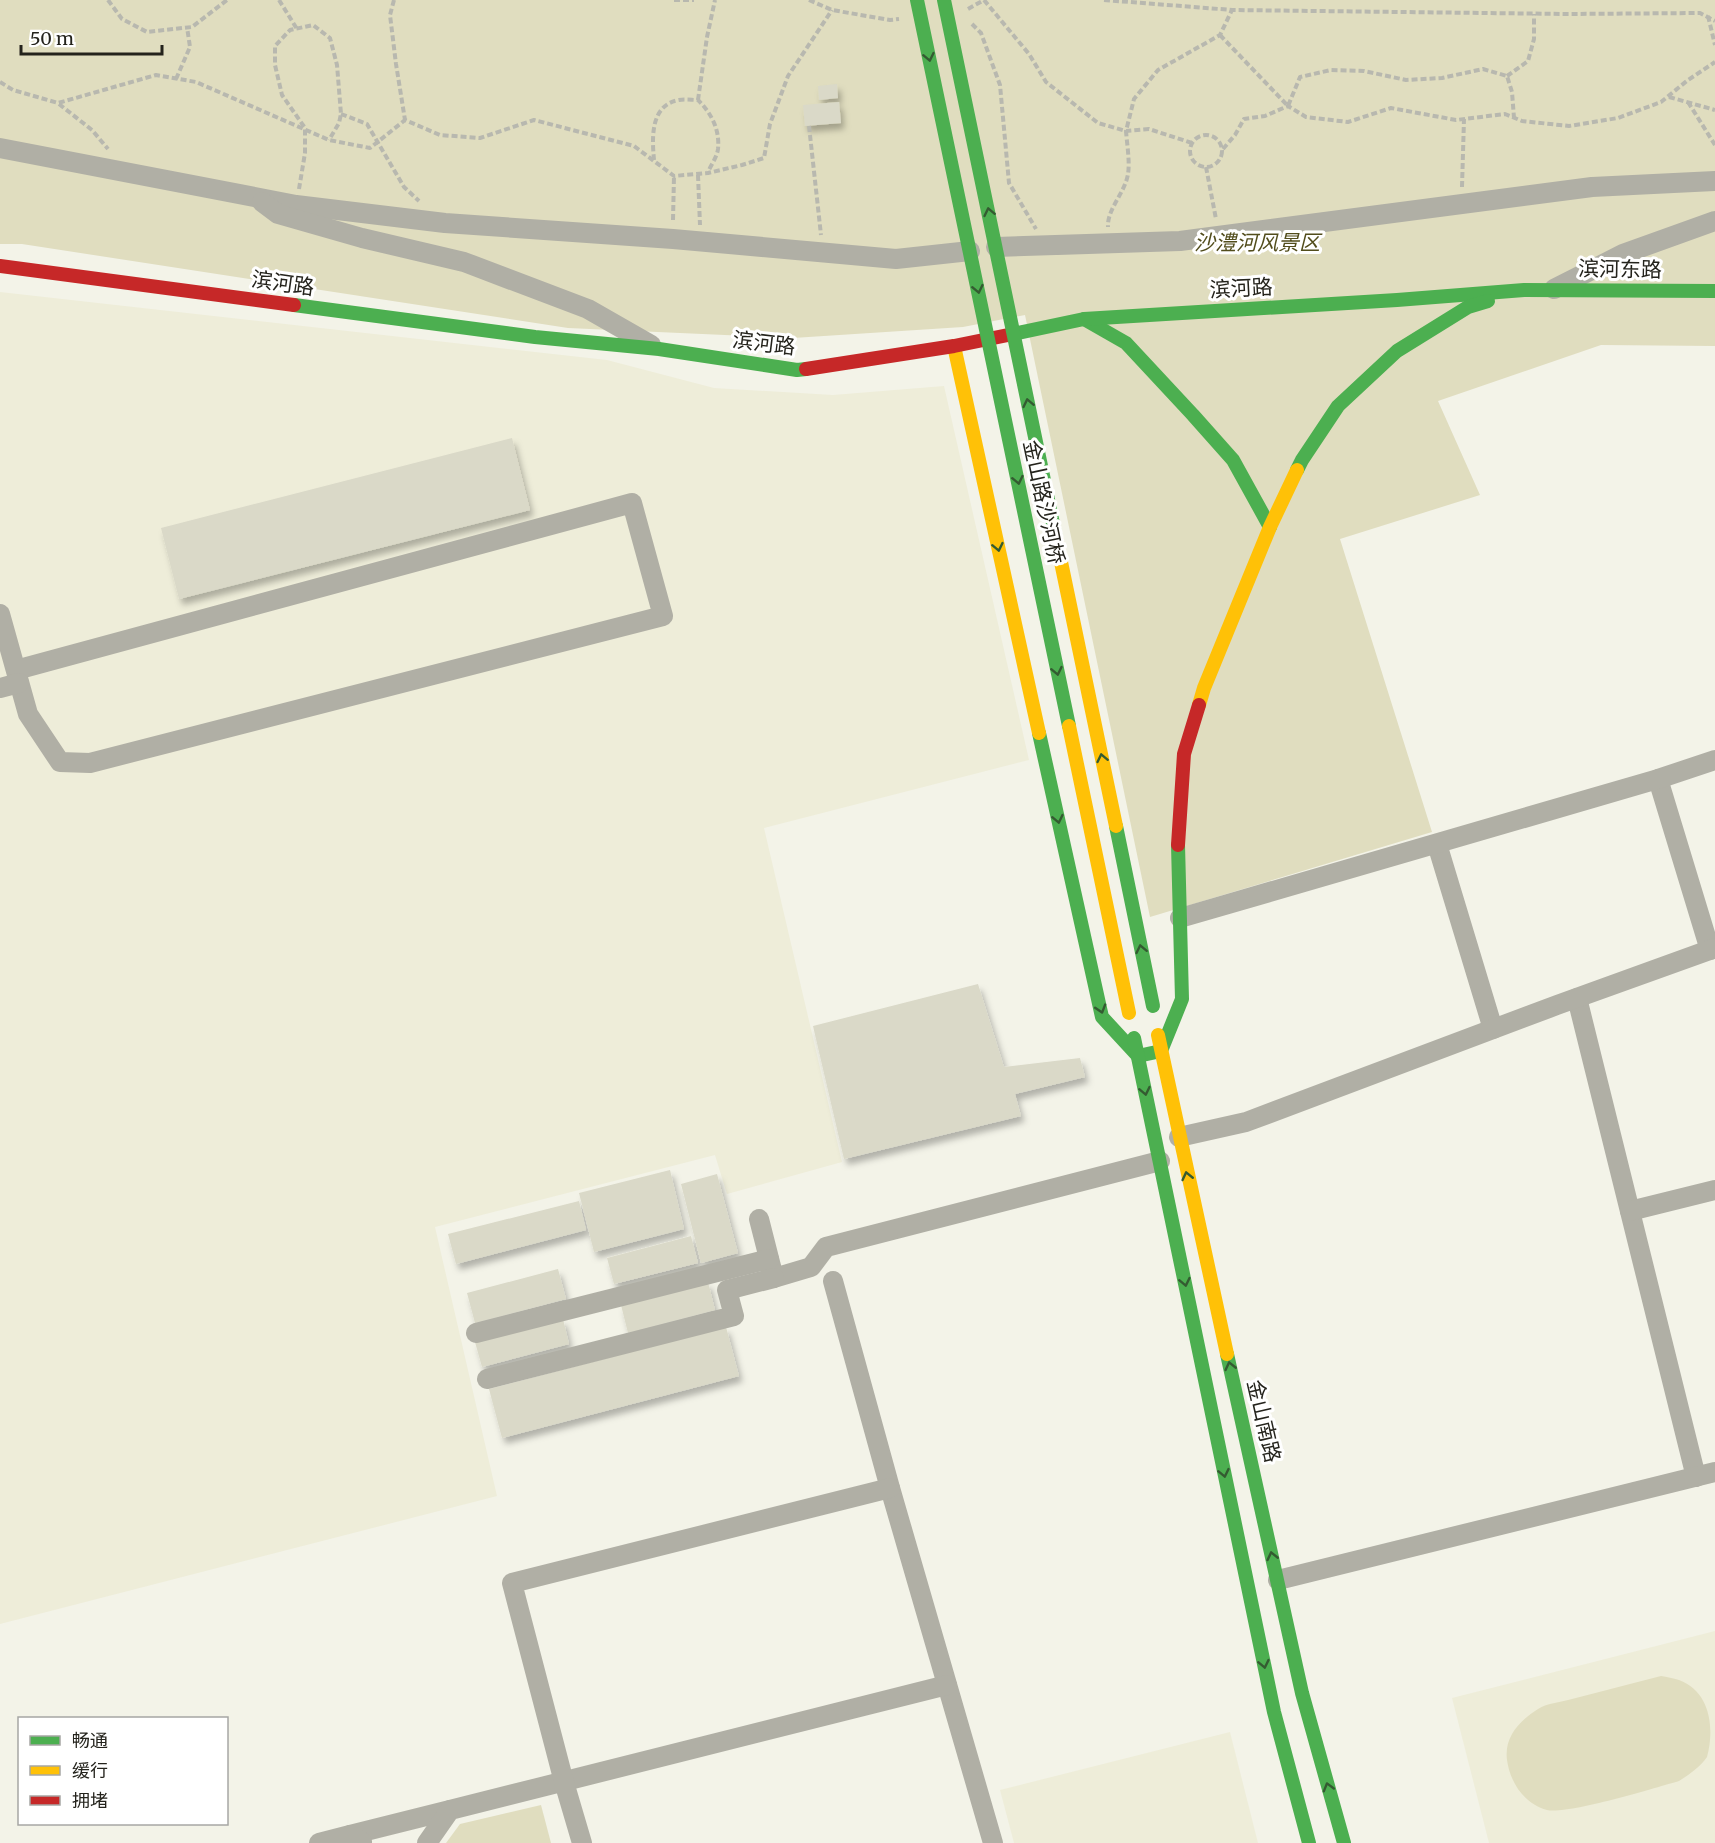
<svg xmlns="http://www.w3.org/2000/svg" width="1715" height="1843" font-family="Merriweather,'Noto Sans SC',serif">
<style>
.built{fill:#eeedd9}
.green{fill:#e0ddbf}
.building{fill:#dad9c8;filter:url(#shadow)}
.lines{fill:none;stroke-linecap:round;stroke-linejoin:round}
.path{stroke:#b8b8af;stroke-width:4;stroke-dasharray:6 3;stroke-linecap:butt}
.street{stroke:#b0afa5;stroke-width:20}
.fast{stroke:#4caf50;stroke-width:14}
.slow{stroke:#ffc107;stroke-width:14}
.jam{stroke:#c62828;stroke-width:14}
.fast-bridge{stroke:#4caf50;stroke-width:14}
.slow-bridge{stroke:#ffc107;stroke-width:14}
.oneway{stroke:#345b31}
.labels{text-anchor:middle;dominant-baseline:central;stroke-width:6;stroke-linejoin:round;paint-order:stroke}
.park-label{font-size:21px;font-style:italic;fill:#524d1c;stroke:#fff}
.street-label{font-size:21px;fill:#24231c;stroke:#fff}
</style>
<defs>
<filter id="shadow"><feDropShadow dx="3.5" dy="6" stdDeviation="3" flood-color="#0004"/></filter>
</defs>
<rect width="100%" height="100%" fill="#f3f3e8"/>
<g class="built">
<polygon points="0,292 607,360 714,388 833,395 944,386 1029,760 764,828 842,1162 727,1194 715,1155 435,1227 497,1496 0,1624"/>
<polygon points="1715,1631 1715,1843 1489,1843 1452,1698"/>
<polygon points="1230,1732 1258,1843 1014,1843 1000,1790"/>
</g>
<g class="green">
<polygon points="0,0 1715,0 1715,346 1601,345 1438,401 1480,495 1340,539 1432,832 1150,917 1025,315 963,327 793,338 568,328 22,244 0,244"/>
<path d="M1661 1676C1667 1677 1673 1678 1679 1680 1710 1691 1715 1728 1707 1757 1700 1767 1690 1774 1679 1781 1655 1788 1566 1815 1547 1810 1524 1804 1510 1782 1507 1760 1504 1737 1519 1721 1538 1709 1547 1703 1562 1702 1572 1699 1602 1691 1631 1684 1661 1676Z"/>
<polygon points="541,1805 551,1843 446,1843 460,1824"/>
</g>
<g class="building">
<polygon points="837,84 838,98 819,100 818,86"/>
<polygon points="839,102 841,123 805,126 803,105"/>
<polygon points="512,438 530,510 179,599 161,528"/>
<polygon points="978,984 1004,1067 1080,1058 1085,1077 1015,1094 1021,1116 844,1159 813,1026"/>
<polygon points="670,1170 684,1229 594,1252 579,1193"/>
<polygon points="717,1174 738,1253 701,1263 681,1184"/>
<polygon points="579,1201 586,1230 456,1264 448,1234"/>
<polygon points="691,1236 698,1263 614,1284 607,1258"/>
<polygon points="558,1269 566,1299 475,1323 467,1293"/>
<polygon points="708,1282 715,1310 628,1333 621,1305"/>
<polygon points="563,1319 569,1344 482,1367 475,1342"/>
<polygon points="726,1327 739,1376 502,1438 489,1389"/>
</g>
<g class="lines">
<g class="path">
<polyline points="108,0 122,19 147,32 192,27 227,0"/>
<polyline points="279,0 297,29"/>
<polyline points="394,0 390,15 396,64 405,120"/>
<polyline points="674,0 694,0"/>
<polyline points="809,0 832,10 890,20 899,19"/>
<path d="M984 0 1029 54 1046 82 1098 123 1126 131C1127 144 1130 162 1128 174 1125 193 1107 209 1108 227"/>
<polyline points="1104,0 1232,10 1568,14 1700,13 1715,21"/>
<polyline points="968,9 984,0"/>
<polyline points="1708,16 1715,45"/>
<polyline points="972,24 981,33 1000,85 1009,183 1036,229"/>
<polyline points="1220,35 1288,106 1300,77 1331,70 1364,71 1406,80 1442,78 1483,69 1507,76 1512,92 1514,118"/>
<polyline points="1507,76 1528,61 1534,39 1534,14"/>
<polyline points="176,79 190,47 187,27"/>
<polyline points="0,82 13,90 58,103 156,75 196,82 329,140 370,148 405,120 440,135 480,138 534,120 634,146 674,176 708,173 742,165 764,158 770,124 788,76 832,10"/>
<polyline points="1669,97 1715,110"/>
<polyline points="698,100 707,37 715,0"/>
<polyline points="1688,102 1715,145"/>
<polyline points="59,104 92,130 108,149"/>
<polyline points="341,114 367,124 404,187 419,201"/>
<polyline points="809,126 821,235"/>
<circle cx="1206" cy="151" r="16"/>
<polyline points="1192,143 1149,129 1126,131 1134,99 1158,70 1220,35 1232,10"/>
<polyline points="1223,149 1235,135 1244,119 1265,116 1288,106 1306,117 1348,122 1391,108 1456,120 1505,114 1522,121 1569,126 1618,118 1661,102 1688,80 1715,62"/>
<path d="M654 160C652 138 650 105 679 100 685 99 692 100 698 100 711 113 720 129 718 149 717 157 711 165 708 172"/>
<polyline points="1206,167 1216,219"/>
<polyline points="698,175 700,225"/>
<polyline points="1462,187 1464,119"/>
<polyline points="299,189 305,153 305,128 282,95 275,65 275,46 290,30 313,25 330,38 337,65 341,114 339,123 329,140"/>
<polyline points="673,220 674,176"/>
</g>
<g class="street">
<polyline points="0,148 296,205 445,223 673,239 896,259 970,251"/>
<polyline points="262,202 278,214 362,238 464,262 588,309 651,345"/>
<polyline points="996,247 1180,241 1592,187 1715,181"/>
<polyline points="1554,289 1623,254 1715,221"/>
<polyline points="0,614 28,714 60,762 90,763 663,616 632,503 16,670"/>
<polyline points="0,688 19,683"/>
<polyline points="1658,779 1710,950"/>
<polyline points="1437,844 1493,1029"/>
<polyline points="1180,918 1658,779 1715,760"/>
<polyline points="1577,998 1696,1477"/>
<polyline points="1179,1137 1246,1122 1557,1005 1715,948"/>
<polyline points="1630,1211 1715,1190"/>
<polyline points="759,1219 774,1278 811,1267 826,1247 1160,1161"/>
<polyline points="833,1281 890,1488 993,1843"/>
<polyline points="476,1333 769,1259"/>
<polyline points="487,1379 734,1316 727,1290 774,1278"/>
<polyline points="1278,1580 1715,1472"/>
<polyline points="350,1835 450,1810"/>
<polyline points="319,1843 350,1835 362,1842"/>
<polyline points="427,1843 450,1810 947,1685"/>
<polyline points="582,1843 564,1782 512,1583 890,1488"/>
</g>
<g class="fast">
<polyline points="294,305 535,337 659,349 797,370 806,369"/>
<polyline points="1084,319 1126,343 1193,415 1233,460 1270,527"/>
<polyline points="1013,334 1084,319 1397,300 1524,290 1715,291"/>
<polyline points="1297,470 1302,460 1338,406 1397,351 1468,307 1488,301"/>
<polyline points="1039,733 1102,1017 1138,1056 1161,1051 1182,999 1178,845"/>
<polyline points="1134,1038 1274,1712 1309,1843"/>
<polyline points="1227,1354 1302,1693 1344,1843"/>
</g>
<g class="slow">
<polyline points="954,346 1039,733"/>
<polyline points="1199,705 1204,688 1270,527 1297,470"/>
<polyline points="1158,1035 1227,1354"/>
</g>
<g class="jam">
<polyline points="0,266 294,305"/>
<polyline points="806,369 954,346 1013,334"/>
<polyline points="1178,845 1184,754 1199,705"/>
</g>
<g class="fast-bridge">
<polyline points="917,0 1069,726"/>
<polyline points="944,0 1056,538"/>
<polyline points="1116,826 1153,1006"/>
</g>
<g class="slow-bridge">
<polyline points="1056,538 1116,826"/>
<polyline points="1069,726 1129,1013"/>
</g>
</g>
<defs><path id="oneway-chevron" d="M-2-3.5L2.5 0L-2 3.5" fill="none" stroke-width="1.6" stroke-linecap="round" stroke-linejoin="round" transform="scale(1.5)"/></defs>
<g class="oneway">
<use href="#oneway-chevron" transform="translate(929 57) rotate(78)"/>
<use href="#oneway-chevron" transform="translate(989 212) rotate(-102)"/>
<use href="#oneway-chevron" transform="translate(978 289) rotate(78)"/>
<use href="#oneway-chevron" transform="translate(1028 403) rotate(-102)"/>
<use href="#oneway-chevron" transform="translate(1018 480) rotate(78)"/>
<use href="#oneway-chevron" transform="translate(998 547) rotate(78)"/>
<use href="#oneway-chevron" transform="translate(1057 671) rotate(78)"/>
<use href="#oneway-chevron" transform="translate(1102 758) rotate(-102)"/>
<use href="#oneway-chevron" transform="translate(1058 819) rotate(78)"/>
<use href="#oneway-chevron" transform="translate(1141 949) rotate(-102)"/>
<use href="#oneway-chevron" transform="translate(1101 1009) rotate(73)"/>
<use href="#oneway-chevron" transform="translate(1145 1091) rotate(78)"/>
<use href="#oneway-chevron" transform="translate(1187 1176) rotate(-103)"/>
<use href="#oneway-chevron" transform="translate(1185 1282) rotate(78)"/>
<use href="#oneway-chevron" transform="translate(1230 1366) rotate(-103)"/>
<use href="#oneway-chevron" transform="translate(1224 1473) rotate(78)"/>
<use href="#oneway-chevron" transform="translate(1272 1556) rotate(-103)"/>
<use href="#oneway-chevron" transform="translate(1264 1664) rotate(78)"/>
<use href="#oneway-chevron" transform="translate(1328 1787) rotate(-106)"/>
</g>
<g class="labels">
<g class="park-label">
<text x="1257" y="242">沙澧河风景区</text>
</g>
<g class="street-label">
<text transform="translate(1620 269) rotate(1)">滨河东路</text>
<text transform="translate(283 283) rotate(8)">滨河路</text>
<text transform="translate(1241 288) rotate(-3)">滨河路</text>
<text transform="translate(764 343) rotate(7)">滨河路</text>
<text transform="translate(1044 502) rotate(78)">金山路沙河桥</text>
<text transform="translate(1264 1421) rotate(77)">金山南路</text>
</g>
</g>
<rect x="18" y="1717" width="210" height="108" fill="#ffffff" stroke="#a7a7a4" stroke-width="1.5"/>
<rect x="30" y="1736" width="30" height="9" fill="#4caf50" stroke="#a7a7a4" stroke-width="1.5"/>
<text x="72" y="1747" font-size="18" fill="#24231c">畅通</text>
<rect x="30" y="1766" width="30" height="9" fill="#ffc107" stroke="#a7a7a4" stroke-width="1.5"/>
<text x="72" y="1777" font-size="18" fill="#24231c">缓行</text>
<rect x="30" y="1796" width="30" height="9" fill="#c62828" stroke="#a7a7a4" stroke-width="1.5"/>
<text x="72" y="1807" font-size="18" fill="#24231c">拥堵</text>
<path d="M21 45v9h141v-9" fill="none" stroke="#24231c" stroke-width="3"/>
<text x="30" y="45" font-size="18" fill="#24231c" stroke="#ffffff" stroke-width="4.5" paint-order="stroke">50 m</text>
</svg>
